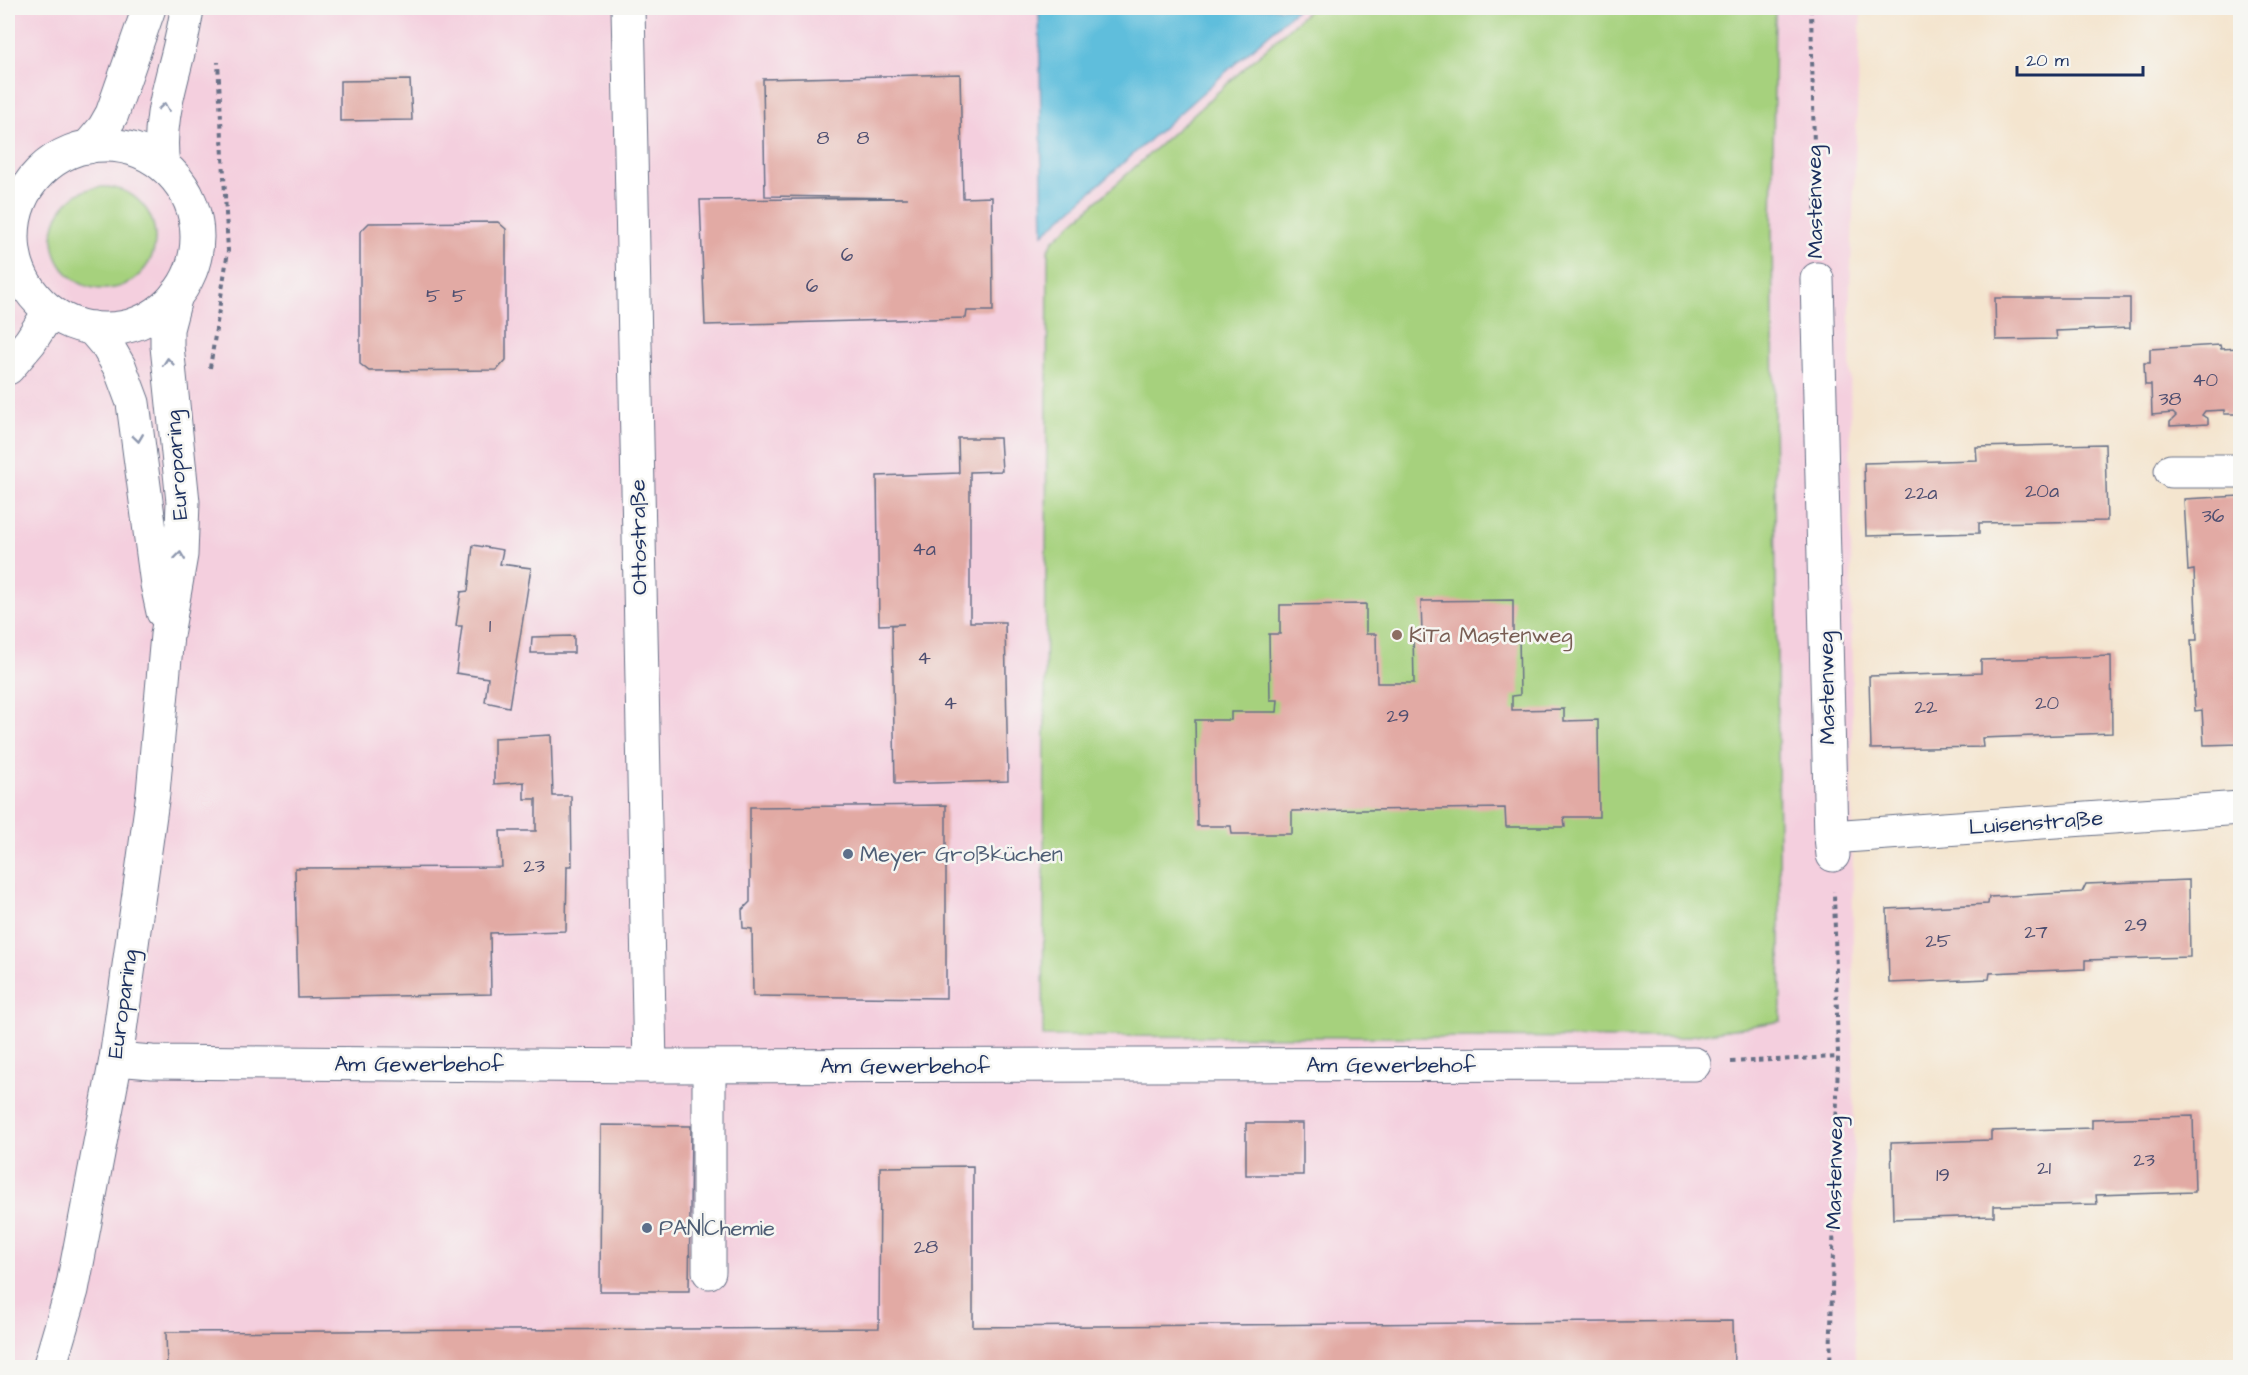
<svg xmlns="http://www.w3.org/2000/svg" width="2248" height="1375" font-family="'Architects Daughter',sans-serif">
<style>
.built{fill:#f4cfde}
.green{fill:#a6d17d;stroke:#60806e;stroke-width:1.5}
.water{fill:#5ebedc;stroke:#3c769d;stroke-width:1.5}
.building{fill:#e2aaa4}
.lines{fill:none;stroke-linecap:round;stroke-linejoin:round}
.minor-casing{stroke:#676f86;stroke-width:35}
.path{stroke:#676f86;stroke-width:4;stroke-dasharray:4.5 4.5;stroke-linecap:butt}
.minor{stroke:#fff;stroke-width:33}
.oneway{stroke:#8d97ae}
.education-dot{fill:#8d6e63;stroke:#f6f6f2;stroke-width:2}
.service-dot{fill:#5c6f8a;stroke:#f6f6f2;stroke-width:2}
.labels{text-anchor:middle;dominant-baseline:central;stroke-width:5;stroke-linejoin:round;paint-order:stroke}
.number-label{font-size:20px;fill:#4d4e70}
.street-label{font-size:22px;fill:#1b2f5e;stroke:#f6f6f2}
.education-label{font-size:22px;fill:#785e54;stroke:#f6f6f2;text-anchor:start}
.service-label{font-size:22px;fill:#4e5e75;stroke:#f6f6f2;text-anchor:start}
</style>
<rect width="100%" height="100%" fill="#f6f6f2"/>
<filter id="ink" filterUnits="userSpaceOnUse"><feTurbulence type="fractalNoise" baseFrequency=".0167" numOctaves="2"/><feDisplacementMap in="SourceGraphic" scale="12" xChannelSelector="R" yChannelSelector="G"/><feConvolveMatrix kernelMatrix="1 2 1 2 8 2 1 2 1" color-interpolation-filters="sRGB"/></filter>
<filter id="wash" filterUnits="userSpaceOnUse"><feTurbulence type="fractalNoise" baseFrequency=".008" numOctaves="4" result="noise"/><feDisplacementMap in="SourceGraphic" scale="24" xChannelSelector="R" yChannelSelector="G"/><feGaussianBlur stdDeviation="1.35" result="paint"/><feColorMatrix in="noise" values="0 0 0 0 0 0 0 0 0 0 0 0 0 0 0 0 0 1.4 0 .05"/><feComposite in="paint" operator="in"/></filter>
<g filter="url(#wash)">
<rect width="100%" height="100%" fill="#f4e5cf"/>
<polygon class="built" points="8,8 1861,8 1850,292 1855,1367 8,1367"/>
<g class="green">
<polygon points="1311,8 1775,8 1772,233 1781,1021 1677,1038 1043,1036 1048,251 1053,241"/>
<circle cx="104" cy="238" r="51"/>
</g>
<polygon class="water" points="1039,8 1298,8 1043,234"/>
<g id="blocks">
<g class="building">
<polygon points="447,8 556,8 556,9 448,12"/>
<polygon points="701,8 740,8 740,9 701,10"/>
<polygon points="960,74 963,198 992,197 993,311 967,311 966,318 705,325 700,200 908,198 765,196 763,79"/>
<polygon points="410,80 412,120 340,121 340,81"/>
<polygon points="498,222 506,229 506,360 497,370 369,371 360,364 360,232 369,223"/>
<polygon points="1995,298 2130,298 2130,328 2056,331 2057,339 1996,340"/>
<polygon points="2220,345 2221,349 2240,348 2240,414 2224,414 2224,410 2205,411 2202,415 2208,419 2208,424 2170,426 2170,422 2176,416 2173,413 2152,415 2151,385 2145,385 2144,363 2150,363 2150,349"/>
<polygon points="958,438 1000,438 1002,471 970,472 970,622 1005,622 1008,781 895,784 892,625 904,624 879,625 877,476 959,473"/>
<polygon points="2105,444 2107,521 1979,523 1979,533 1866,536 1864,463 1977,460 1976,447"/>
<polygon points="2240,496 2240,744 2204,745 2202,710 2195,711 2191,640 2197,640 2194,570 2188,571 2184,499"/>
<polygon points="473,545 503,550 500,564 531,568 509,707 485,702 488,678 456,673 462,626 456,626 461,592 468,591"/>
<polygon points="1513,600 1513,634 1519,634 1520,695 1512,696 1512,710 1564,709 1564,721 1598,720 1599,817 1564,817 1565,827 1506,827 1505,808 1292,811 1292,834 1232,834 1231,826 1197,826 1195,720 1231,720 1231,712 1277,712 1278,700 1270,700 1269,634 1280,634 1280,605 1366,604 1366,634 1376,634 1377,683 1414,683 1413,634 1422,634 1421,601"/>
<polygon points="574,636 574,653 531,653 532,637"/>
<polygon points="2111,656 2112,733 1982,738 1983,747 1871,749 1869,676 1981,673 1981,660"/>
<polygon points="551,735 553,796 571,796 572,866 567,866 566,931 490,933 491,994 298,998 295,868 502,867 500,831 536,831 536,799 524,799 524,782 494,784 494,738"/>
<polygon points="946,805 946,998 753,996 752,929 743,928 742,910 750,902 750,807"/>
<polygon points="2189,880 2190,957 2085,960 2085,969 1990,973 1989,979 1889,983 1887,909 1988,904 1989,897 2082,892 2086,884"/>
<polygon points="2193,1116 2195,1192 2096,1195 2097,1204 1994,1206 1994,1216 1893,1219 1891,1143 1991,1140 1991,1131 2092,1128 2092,1119"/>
<rect x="1246" y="1123" width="57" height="52"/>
<polygon points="601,1125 691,1126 689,1291 600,1291"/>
<polygon points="973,1166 973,1327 1733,1321 1734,1368 167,1368 166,1332 879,1328 880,1167"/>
<polygon points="2200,1363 2200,1368 2114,1368 2114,1366"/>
</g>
</g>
</g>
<g filter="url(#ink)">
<use href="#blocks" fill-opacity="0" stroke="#676f86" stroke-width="1.5"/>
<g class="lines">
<g class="minor-casing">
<g id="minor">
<polyline points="628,8 650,1066"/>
<circle cx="105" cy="237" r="92"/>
<polyline points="88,147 104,128 112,114 149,8"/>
<path d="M163 165C155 110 181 61 187 8"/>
<polyline points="1817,279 1831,837 1833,855"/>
<polyline points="92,328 108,347 120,368 133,403 157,584 163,612"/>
<polyline points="8,368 30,342 50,311"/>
<polyline points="2171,471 2240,471"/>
<polyline points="1831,837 2240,808"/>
<polyline points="116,1059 152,1062 650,1066 1694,1064"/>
<polyline points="709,1066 709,1272"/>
<polyline points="49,1368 72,1290 116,1059 153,793 167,635 181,555 183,502 167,346 167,329 176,295"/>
</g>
</g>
<g class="path">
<polyline points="1811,8 1816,241"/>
<polyline points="210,368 228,251 218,62"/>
<polyline points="1731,1062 1838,1057"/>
<polyline points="1830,1368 1838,1057 1834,891"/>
</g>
<use href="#minor" class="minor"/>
</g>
<defs><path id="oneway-chevron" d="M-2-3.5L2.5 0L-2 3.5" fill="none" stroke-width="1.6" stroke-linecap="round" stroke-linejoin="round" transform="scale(1.5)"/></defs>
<g class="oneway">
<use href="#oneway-chevron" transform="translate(164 107) rotate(-81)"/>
<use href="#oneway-chevron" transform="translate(168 362) rotate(-95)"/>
<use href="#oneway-chevron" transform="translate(138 438) rotate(82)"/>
<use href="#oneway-chevron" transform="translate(180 556) rotate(-83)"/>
</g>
</g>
<circle class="education-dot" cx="1397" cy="635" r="6"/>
<g class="service-dot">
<circle cx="848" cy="854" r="6"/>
<circle cx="647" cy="1228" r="6"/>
</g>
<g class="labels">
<g class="number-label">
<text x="823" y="138">8</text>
<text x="863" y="138">8</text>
<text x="847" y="255">6</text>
<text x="812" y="286">6</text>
<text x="433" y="296">5</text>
<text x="459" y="296">5</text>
<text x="2205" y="380">40</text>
<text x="2170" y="399">38</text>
<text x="2042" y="491">20a</text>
<text x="1921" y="493">22a</text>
<text x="2213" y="516">36</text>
<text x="924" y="549">4a</text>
<text x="490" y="626">1</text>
<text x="924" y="658">4</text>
<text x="950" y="703">4</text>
<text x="2047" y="703">20</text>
<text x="1926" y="707">22</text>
<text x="1398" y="716">29</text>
<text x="534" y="866">23</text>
<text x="2136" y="925">29</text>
<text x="2036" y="932">27</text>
<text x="1938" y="941">25</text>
<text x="2144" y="1160">23</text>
<text x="2044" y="1168">21</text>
<text x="1943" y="1175">19</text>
<text x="926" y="1247">28</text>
</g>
<g class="street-label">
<text transform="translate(1815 202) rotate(-91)">Mastenweg</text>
<text transform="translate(177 465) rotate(-94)">Europaring</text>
<text transform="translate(639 537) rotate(-91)">Ottostraße</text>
<text transform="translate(1827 688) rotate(-91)">Mastenweg</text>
<text transform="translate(2036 823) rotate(-4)">Luisenstraße</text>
<text transform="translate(123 1004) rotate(-82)">Europaring</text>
<text x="419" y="1064">Am Gewerbehof</text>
<text x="1391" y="1065">Am Gewerbehof</text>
<text x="905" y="1066">Am Gewerbehof</text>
<text transform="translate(1835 1173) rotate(-89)">Mastenweg</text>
</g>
<g class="education-label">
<text x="1409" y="635">KiTa Mastenweg</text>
</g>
<g class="service-label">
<text x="860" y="854">Meyer Großküchen</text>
<text x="659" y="1228">PAN|Chemie</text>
</g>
</g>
<rect width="2248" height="1375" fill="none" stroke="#f6f6f2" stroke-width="30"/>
<path d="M2017 66v9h126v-9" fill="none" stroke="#1b2f5e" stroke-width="3"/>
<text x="2026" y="66" font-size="18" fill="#1b2f5e" stroke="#f6f6f2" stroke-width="4.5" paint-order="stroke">20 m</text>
</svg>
